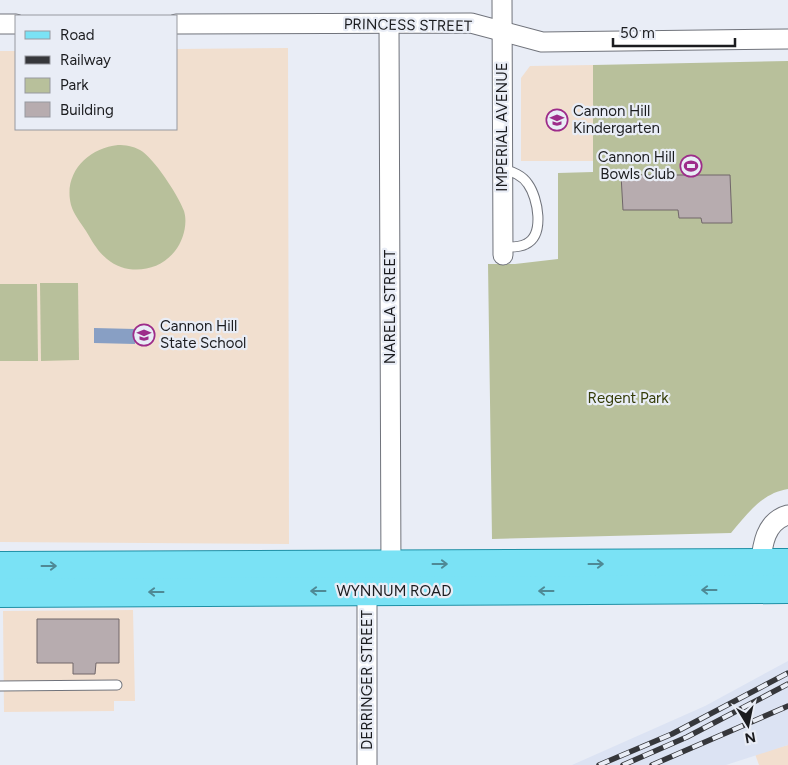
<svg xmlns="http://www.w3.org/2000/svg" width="788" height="765" font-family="Figtree,sans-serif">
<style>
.commercial{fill:#f2dfcf}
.built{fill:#dce3f3}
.education{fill:#f1dfcf}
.green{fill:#b8c09b}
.water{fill:#889fc4}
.building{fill:#b7acaf;stroke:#706669}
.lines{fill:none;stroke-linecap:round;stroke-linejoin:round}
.lane-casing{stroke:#70737b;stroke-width:11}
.street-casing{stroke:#70737b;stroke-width:21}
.primary-casing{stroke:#1f90a6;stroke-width:30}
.lane{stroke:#fff;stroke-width:9}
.street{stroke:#fff;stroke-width:19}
.primary{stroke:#7ae2f5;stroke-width:28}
.rail-casing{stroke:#36373b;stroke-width:5.5}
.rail{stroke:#e9edf6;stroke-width:4;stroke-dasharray:11;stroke-linecap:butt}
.oneway{stroke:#4f8995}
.labels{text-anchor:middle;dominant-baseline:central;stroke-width:4.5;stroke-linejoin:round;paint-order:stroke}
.street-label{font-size:15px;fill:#1b1c1f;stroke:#e9edf6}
.poi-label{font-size:15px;fill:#1b1c1f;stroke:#e9edf6;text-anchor:start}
.park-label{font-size:15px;fill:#353d09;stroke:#e9edf6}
</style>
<rect width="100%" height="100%" fill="#e9edf6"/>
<g class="commercial">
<polygon points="133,610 135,701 114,701 114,711 4,712 3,611"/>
<polygon points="788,745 788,765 759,765 755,754"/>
</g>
<polygon class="built" points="788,661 788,745 726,765 572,765 705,706"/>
<g class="education">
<polygon points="288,48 289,544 0,542 0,51 16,51 16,129 176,129 176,49"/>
<polygon points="593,65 593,161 521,161 521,78 530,66"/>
</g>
<g class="green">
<path d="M788 61V489C762 493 747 514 731 533L492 539 488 264H515L558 259V173L593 172V65Z"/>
<path d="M118 145C125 145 133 146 140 150 154 158 178 195 184 211 188 224 183 241 175 251 159 272 127 276 107 259 98 252 92 241 86 231 81 223 74 215 71 205 63 173 88 148 118 145Z"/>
<polygon points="40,283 78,283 79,360 41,361"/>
<polygon points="0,284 37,284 38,361 0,361"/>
</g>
<polygon class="water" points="94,328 135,329 135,344 94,343"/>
<g class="building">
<polygon points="621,175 730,175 732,223 702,223 701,218 679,218 678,210 623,210"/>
<polygon points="37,619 119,619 119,663 96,663 95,674 73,674 73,663 37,663"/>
</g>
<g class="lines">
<g class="lane-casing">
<g id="lane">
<path d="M503 169C513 172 522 175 528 184 538 198 545 235 526 244 519 248 510 247 503 247"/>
<polyline points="0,686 117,685"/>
</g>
</g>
<g class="street-casing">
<g id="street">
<polyline points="502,0 503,255"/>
<polyline points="0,24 16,24"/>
<polyline points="176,24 471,23 542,42 788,39"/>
<polyline points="389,24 391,575"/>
<path d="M759 574C762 552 762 522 788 515"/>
<polyline points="367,765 367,579"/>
</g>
</g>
<g class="primary-casing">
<g id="primary">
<polyline points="0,566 788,563"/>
<polyline points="0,593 788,589"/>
</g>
</g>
<use href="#lane" class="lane"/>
<use href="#street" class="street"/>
<use href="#primary" class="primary"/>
<g class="rail-casing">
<g id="rail">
<polyline points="599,765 672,734 788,673"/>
<polyline points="623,765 687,737 788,684"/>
<polyline points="652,765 788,706"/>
</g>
</g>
<use href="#rail" class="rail"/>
</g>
<defs><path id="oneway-shaft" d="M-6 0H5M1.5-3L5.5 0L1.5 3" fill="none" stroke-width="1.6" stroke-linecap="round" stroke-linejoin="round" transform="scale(1.25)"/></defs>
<g class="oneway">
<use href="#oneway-shaft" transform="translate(440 564)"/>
<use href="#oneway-shaft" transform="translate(596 564)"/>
<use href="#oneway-shaft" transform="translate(49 566)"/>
<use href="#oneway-shaft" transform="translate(709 590) rotate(180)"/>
<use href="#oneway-shaft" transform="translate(318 591) rotate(180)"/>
<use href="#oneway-shaft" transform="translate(546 591) rotate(180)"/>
<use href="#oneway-shaft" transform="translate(156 592) rotate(180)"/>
</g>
<defs>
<g id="school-ring" transform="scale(1.125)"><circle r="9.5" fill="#e9edf6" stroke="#9d2c8a" stroke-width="1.5"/><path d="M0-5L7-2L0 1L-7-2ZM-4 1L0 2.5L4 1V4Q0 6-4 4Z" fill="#9d2c8a"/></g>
<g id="stadium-ring" transform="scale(1.125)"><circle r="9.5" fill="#e9edf6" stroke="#9d2c8a" stroke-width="1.5"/><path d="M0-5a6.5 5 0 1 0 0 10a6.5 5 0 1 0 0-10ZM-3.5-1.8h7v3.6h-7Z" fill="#9d2c8a"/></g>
</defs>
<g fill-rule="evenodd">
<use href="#school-ring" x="557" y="120"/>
<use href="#stadium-ring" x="691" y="166"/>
<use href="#school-ring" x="144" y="335"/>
</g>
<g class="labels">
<g class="street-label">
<text transform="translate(408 25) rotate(1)">PRINCESS STREET</text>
<text transform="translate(502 127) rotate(-90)">IMPERIAL AVENUE</text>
<text transform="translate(390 307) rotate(-90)">NARELA STREET</text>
<text x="394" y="591">WYNNUM ROAD</text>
<text transform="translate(367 680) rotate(-90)">DERRINGER STREET</text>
</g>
<g class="poi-label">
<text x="573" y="111">Cannon Hill<tspan x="573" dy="17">Kindergarten</tspan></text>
<text x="675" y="157" text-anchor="end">Cannon Hill<tspan x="675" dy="17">Bowls Club</tspan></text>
<text x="160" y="326">Cannon Hill<tspan x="160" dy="17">State School</tspan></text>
</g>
<g class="park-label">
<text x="628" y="398">Regent Park</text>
</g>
</g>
<rect x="15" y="15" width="162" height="115" fill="#e9edf6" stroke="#9799a0"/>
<rect x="25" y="31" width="25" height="8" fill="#7ae2f5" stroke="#9799a0"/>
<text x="60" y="40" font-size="15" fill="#1b1c1f">Road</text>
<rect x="25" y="56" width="25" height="8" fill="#36373b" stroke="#9799a0"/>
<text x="60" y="65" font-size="15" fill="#1b1c1f">Railway</text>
<rect x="25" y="78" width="25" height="15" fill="#b8c09b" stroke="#9799a0"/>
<text x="60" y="90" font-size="15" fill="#1b1c1f">Park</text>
<rect x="25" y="102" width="25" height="15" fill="#b7acaf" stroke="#9799a0"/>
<text x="60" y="115" font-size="15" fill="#1b1c1f">Building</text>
<g transform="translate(748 725) rotate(170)" stroke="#e9edf6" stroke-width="4" paint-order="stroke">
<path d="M0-4L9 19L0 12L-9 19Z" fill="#1b1c1f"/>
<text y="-8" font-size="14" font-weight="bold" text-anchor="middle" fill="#1b1c1f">N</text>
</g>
<path d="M613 38v8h122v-8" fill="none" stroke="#1b1c1f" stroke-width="2.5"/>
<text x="620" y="38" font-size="15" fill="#1b1c1f" stroke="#e9edf6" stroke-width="4" paint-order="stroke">50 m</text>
</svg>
